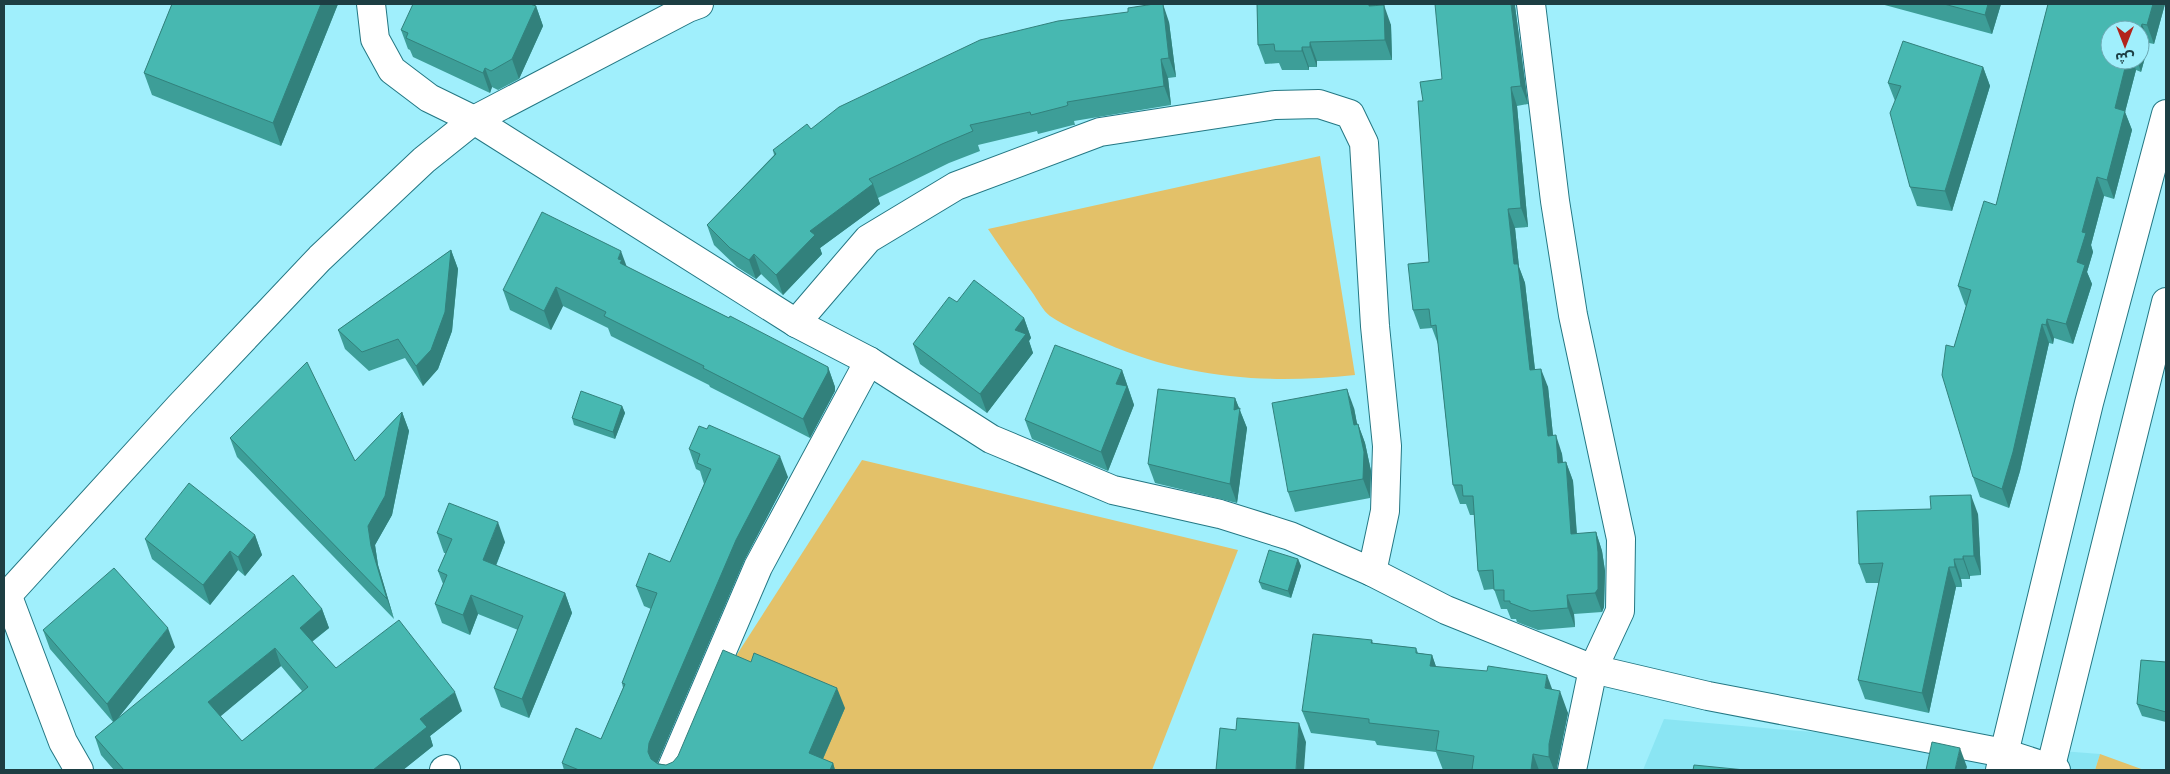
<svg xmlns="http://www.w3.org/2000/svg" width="2170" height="774" font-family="Poppins,'Noto Sans Arabic',sans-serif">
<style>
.built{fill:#8ae5f3}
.green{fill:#e3c169}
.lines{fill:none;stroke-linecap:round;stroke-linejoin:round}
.minor-casing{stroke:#237783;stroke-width:30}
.minor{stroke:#fff;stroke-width:28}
.wall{fill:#3d9e98;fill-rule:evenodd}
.shaded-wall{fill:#32817c}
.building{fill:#47b8b1;stroke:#32817c;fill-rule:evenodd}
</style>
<rect width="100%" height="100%" fill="#a0effc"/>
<polygon class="built" points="1664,719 1775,729 2100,754 2095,770 1643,770"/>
<g class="green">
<path d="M1320 156 1355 375C1266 384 1188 379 1105 343 1087 335 1066 327 1050 316 1043 311 1037 299 1032 292 1017 271 1002 250 988 229Z"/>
<polygon points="862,460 1238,550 1152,770 685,770 736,656"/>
<polygon points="2100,754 2144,770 2095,770"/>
</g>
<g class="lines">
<g class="minor-casing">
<g id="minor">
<polyline points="371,4 375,39 392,70 429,98 474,120 796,323 869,361 991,439 1113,490 1220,514 1290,536 1372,572 1446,610 1593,669 1708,696 2004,753 2056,770"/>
<polyline points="1531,4 1555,201 1573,315 1621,539 1620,611 1593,669 1572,770"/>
<polyline points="796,323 868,239 956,186 1100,132 1275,105 1319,104 1350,114 1364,143 1375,326 1387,446 1385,511 1372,572"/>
<polyline points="7,594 63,742 79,770"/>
<polyline points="4,599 179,407 320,258 424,160 474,120 688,8 699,4"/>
<polyline points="444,770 446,769"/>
<polyline points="671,770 758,567 869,361"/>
<polyline points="2000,770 2089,403 2166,114"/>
<polyline points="2050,770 2166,302"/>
</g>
</g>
<use href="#minor" class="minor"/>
</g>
<g class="wall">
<polygon points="172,4 338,4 281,146 152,95 144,73"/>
<polygon points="1257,4 1375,4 1375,6 1391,25 1392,60 1317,61 1317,67 1309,67 1309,70 1282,70 1279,63 1265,64 1258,45"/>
<polygon points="1881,4 2001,4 1992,34"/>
<path d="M2048 4H2165L2154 44 2149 43 2141 72 2136 70 2125 112 2132 130 2114 199 2104 196 2091 245 2093 252 2087 272 2092 284 2073 344 2054 338 2053 344 2049 343 2020 471 2009 508 1980 497 1973 477 1954 347 1966 306 1965 305 1958 286 1996 205ZM2140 30V60H2110Z"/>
<polygon points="536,6 543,26 519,79 498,90 492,87 490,93 413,57 410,50 408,49 401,30"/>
<polygon points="1515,6 1528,104 1517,106 1528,227 1515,228 1519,267 1525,283 1535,369 1548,387 1553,435 1562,454 1563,463 1566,462 1573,481 1577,534 1596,532 1602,551 1605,571 1604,607 1602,612 1574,614 1575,627 1538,630 1517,622 1516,619 1511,619 1507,609 1501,609 1494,589 1484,590 1478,571 1474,515 1470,515 1466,504 1460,504 1453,485 1438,344 1432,328 1420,329 1413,310 1429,262 1423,101 1442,79"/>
<polygon points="1169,22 1176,77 1168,78 1171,105 1074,121 1075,125 1073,125 1038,134 1037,131 978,145 980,151 949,163 878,198 880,204 820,248 822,254 783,295 761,274 756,279 737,267 714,245 707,225 774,155 773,150 811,129"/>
<polygon points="1983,67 1990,86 1952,211 1917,206 1910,187 1895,101 1888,83"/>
<polygon points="451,250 458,269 452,331 438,369 423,386 405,358 369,371 345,349 338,330"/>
<polygon points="627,267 828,367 835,387 835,391 810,438 710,387 709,385 611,336 608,328 563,306 551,330 510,310 503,290"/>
<polygon points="957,302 1024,318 1031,338 1029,341 1033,353 987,413 920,364 913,344"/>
<polygon points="1122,370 1134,405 1108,471 1032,439 1025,420"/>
<polygon points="1235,398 1247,428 1237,503 1155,483 1148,464"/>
<polygon points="622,406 625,413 615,439 574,425 572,418"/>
<polygon points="1354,408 1357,424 1358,424 1365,443 1371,471 1370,498 1295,512 1288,492"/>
<polygon points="402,412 409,431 392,515 375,545 378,565 394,619 237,457 230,438 355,461"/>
<polygon points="689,449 788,477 744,561 657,763 666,765 845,708 823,759 833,763 835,770 564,770 562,763 601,739 623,688 622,683 651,609 644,606 636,586 670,562 704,484 700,471 696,469"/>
<polygon points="1978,514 1981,575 1970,576 1970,579 1961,579 1962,587 1956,587 1929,713 1865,699 1858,680 1879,583 1866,583 1859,564"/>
<polygon points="437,533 505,542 496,566 565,593 572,613 529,718 501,707 494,688 518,630 478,614 470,635 442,623 435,604 443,584 438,571 446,553 444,553"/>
<polygon points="255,535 262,555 245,576 238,570 210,605 152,559 145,539"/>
<polygon points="1298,559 1301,566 1291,598 1262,589 1259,582"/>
<path d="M322 609 329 628 312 642 336 668 462 711 430 736 433 746 403 770H114L101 755 95 737 113 722 50 649 43 630 175 647 119 717ZM281 666 302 691 242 741 220 716Z"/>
<polygon points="1372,640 1373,643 1416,648 1418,653 1432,655 1436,667 1552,689 1568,713 1557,767 1557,770 1443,770 1436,752 1377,745 1375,741 1311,733 1302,711"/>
<polygon points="2166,662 2166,722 2142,716 2137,704"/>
</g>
<g class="shaded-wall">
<polygon points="321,4 338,4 281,146 273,123"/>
<polygon points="1163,4 1169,22 1176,77 1169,58"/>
<polygon points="1369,4 1375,4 1376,25 1369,6"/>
<polygon points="1511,4 1516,4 1515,6 1528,104 1521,86"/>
<polygon points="1988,4 2001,4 1992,34 1985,15"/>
<polygon points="2153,4 2165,4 2154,44 2147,25"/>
<polygon points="1384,5 1391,25 1392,60 1385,40"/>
<polygon points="536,6 543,26 519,79 512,59"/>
<polygon points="2142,24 2149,43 2141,72 2137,60 2140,60 2140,31"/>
<polygon points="1310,42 1317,61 1317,67 1310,47"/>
<polygon points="1302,47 1309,67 1309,70 1302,51"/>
<polygon points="1161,59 1168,78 1171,105 1164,86"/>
<polygon points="2127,60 2132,60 2136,70 2125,112 2132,130 2114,199 2107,180 2115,108"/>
<polygon points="1983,67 1990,86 1952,211 1945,191"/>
<polygon points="485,68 492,87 490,93 483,73"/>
<polygon points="1511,87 1517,106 1528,227 1521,208"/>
<polygon points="2097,177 2104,196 2091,245 2093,252 2087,272 2092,284 2073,344 2066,324 2082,232"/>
<polygon points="873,184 880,204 820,248 822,254 783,295 776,275 810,231"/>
<polygon points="1508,209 1515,228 1519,267 1525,283 1537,388 1530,370 1514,264"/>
<polygon points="451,250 458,269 452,331 438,369 423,386 416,366"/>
<polygon points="621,251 628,270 627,274 618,259"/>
<polygon points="754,254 761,274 756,279 749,260"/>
<polygon points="556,287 563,306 551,330 544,311"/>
<polygon points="1024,318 1031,338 1029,341 1033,353 987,413 980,394 1015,330"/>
<polygon points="2047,319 2054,338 2053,344 2046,325"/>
<polygon points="2042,324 2049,343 2020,471 2009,508 2002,489"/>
<polygon points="828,367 835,387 835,391 810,438 803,419"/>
<polygon points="1541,369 1548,387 1555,455 1548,436"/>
<polygon points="1122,370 1134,405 1108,471 1101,452 1116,384"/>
<polygon points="1347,389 1354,408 1361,444 1354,425"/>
<polygon points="1235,398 1247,428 1237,503 1230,484 1234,410"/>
<polygon points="622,406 625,413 615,439 613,432"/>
<polygon points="402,412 409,431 392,515 375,545 378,565 394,619 387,599 371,546 368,526"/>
<polygon points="1358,424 1365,443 1371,471 1370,498 1363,479"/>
<polygon points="1556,435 1562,454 1565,482 1558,463"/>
<polygon points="780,456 788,477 744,561 657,764 656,770 648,752 649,743 736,540"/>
<polygon points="1566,462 1573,481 1578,553 1571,534"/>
<polygon points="1971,495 1978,514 1981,575 1974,556"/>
<polygon points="498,522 505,542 490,580 483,560"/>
<polygon points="1596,532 1602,551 1605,571 1604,607 1602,612 1595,593"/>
<polygon points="255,535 262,555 245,576 238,557"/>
<polygon points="230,551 238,570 210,605 203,585"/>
<polygon points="1963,556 1970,576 1970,579 1963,559"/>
<polygon points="1298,559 1301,566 1291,598 1288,591"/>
<polygon points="1954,559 1961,579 1962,587 1955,567"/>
<polygon points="1949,567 1956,587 1929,713 1922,693"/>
<polygon points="565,593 572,613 529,718 522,699"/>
<polygon points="471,595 478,614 470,635 463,615"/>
<polygon points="1567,595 1574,614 1575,627 1568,608"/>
<polygon points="322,609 329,628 306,646 300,628"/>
<polygon points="168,628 175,647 114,723 107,704"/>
<polygon points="275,648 281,666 215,721 208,702"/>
<polygon points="1432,655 1440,678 1430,666"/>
<polygon points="1547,675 1555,697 1545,688"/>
<polygon points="837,688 845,708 818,770 809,753"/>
<polygon points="1560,691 1568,713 1557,767 1557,770 1554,770 1549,757 1549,744"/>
<polygon points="455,692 462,711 430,736 433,746 403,770 373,770 420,719"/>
<polygon points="1299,723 1306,742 1304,770 1296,770"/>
<polygon points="1960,748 1967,767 1966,770 1955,770"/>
<polygon points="1533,754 1539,770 1531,770"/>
<polygon points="833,763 835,770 830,770"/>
</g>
<g class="building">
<polygon points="172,4 321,4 273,123 144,73"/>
<polygon points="413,4 530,4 536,6 512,59 491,71 485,68 483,73 406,38 408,33 401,30"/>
<polygon points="1154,4 1163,4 1169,58 1161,59 1164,86 1067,102 1068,105 1066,106 1031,115 1030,112 970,125 973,131 942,144 869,179 873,184 810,231 815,235 776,275 754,254 749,260 730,248 707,225 776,154 773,150 807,124 811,129 839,107 980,40 1058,21 1128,12 1128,8"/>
<polygon points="1257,4 1369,4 1369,6 1384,5 1385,40 1310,42 1310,47 1302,47 1302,51 1275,51 1274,44 1258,45"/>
<polygon points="1435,4 1511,4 1521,86 1511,87 1521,208 1508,209 1514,264 1518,264 1530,370 1541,369 1548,436 1556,435 1558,463 1566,462 1571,534 1596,532 1598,552 1598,589 1595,593 1567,595 1568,608 1531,611 1510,603 1510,601 1504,601 1504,590 1494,590 1493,570 1478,571 1473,496 1463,496 1462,485 1453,485 1436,325 1431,326 1429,309 1413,310 1408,264 1429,262 1418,101 1423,101 1420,82 1442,79"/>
<polygon points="1944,4 1988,4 1985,15"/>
<polygon points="2048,4 2153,4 2147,25 2142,24 2140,31 2140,30 2110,30 2110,60 2127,60 2115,108 2125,111 2107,180 2097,177 2082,232 2086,233 2077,262 2085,265 2066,324 2047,319 2046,325 2042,324 2013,452 2002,489 1973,477 1942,375 1946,345 1954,347 1971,290 1958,286 1984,201 1996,205"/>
<polygon points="1903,41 1983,67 1945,191 1910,187 1890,113 1901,86 1888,83"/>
<polygon points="542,212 621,251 618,259 622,260 620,263 729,318 730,316 828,367 828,372 803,419 703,368 704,366 604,316 606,312 556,287 544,311 503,290"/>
<polygon points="451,250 445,312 431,350 416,366 398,339 362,352 338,330"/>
<polygon points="974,280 1024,318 1015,330 1026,334 980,394 913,344 949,297 957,302"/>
<polygon points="1055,345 1122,370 1116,384 1127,386 1101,452 1025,420"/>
<polygon points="307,362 355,461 402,412 385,496 368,526 371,546 387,599 230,438"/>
<polygon points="1158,389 1235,398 1234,410 1240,408 1230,484 1148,464"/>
<polygon points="1347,389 1354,425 1358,424 1364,452 1363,479 1288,492 1272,403"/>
<polygon points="581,391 622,406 613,432 572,418"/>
<polygon points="709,425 780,456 736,540 649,743 648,752 651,759 658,764 666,765 673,762 678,756 723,650 751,662 754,653 837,688 809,753 833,763 830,770 579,770 562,763 576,728 601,739 625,684 622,683 657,593 636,586 649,553 670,562 711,469 697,463 700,454 689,449 699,426 707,429"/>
<polygon points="189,483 255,535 238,557 230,551 203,585 145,539"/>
<polygon points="1971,495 1974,556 1963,556 1963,559 1954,559 1955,567 1949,567 1922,693 1858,680 1883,563 1859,564 1857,511 1931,509 1930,496"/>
<polygon points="449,503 498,522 483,560 565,593 522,699 494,688 523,616 471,595 463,615 435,604 447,575 438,571 452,539 437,533"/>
<polygon points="1269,550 1298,559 1288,591 1259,582"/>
<polygon points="114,568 168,628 107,704 43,630"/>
<path d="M293 575 322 609 300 628 336 668 399 620 455 692 420 719 427 727 373 770H124L95 737ZM275 648 308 687 242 741 208 702Z"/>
<polygon points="1313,634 1372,640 1371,643 1416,648 1416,653 1432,655 1430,666 1487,671 1488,666 1547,675 1545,688 1560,691 1549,744 1549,757 1533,754 1531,770 1472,770 1474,756 1436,750 1439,731 1369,723 1369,719 1302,711"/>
<polygon points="2141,660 2166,662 2166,712 2137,704"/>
<polygon points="1237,718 1299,723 1296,770 1216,770 1220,728 1236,730"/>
<polygon points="1932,742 1960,748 1955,770 1926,770"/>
<polygon points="1694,765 1745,770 1693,770"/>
</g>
<rect width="2170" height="774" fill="none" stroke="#1d3e43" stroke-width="10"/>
<g transform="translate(2125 45) rotate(180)"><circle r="24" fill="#a0effc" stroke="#6ca8b2"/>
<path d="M0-4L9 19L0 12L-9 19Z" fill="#b2231b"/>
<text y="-8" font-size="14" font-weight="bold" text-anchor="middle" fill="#1d3e43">ش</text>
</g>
</svg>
